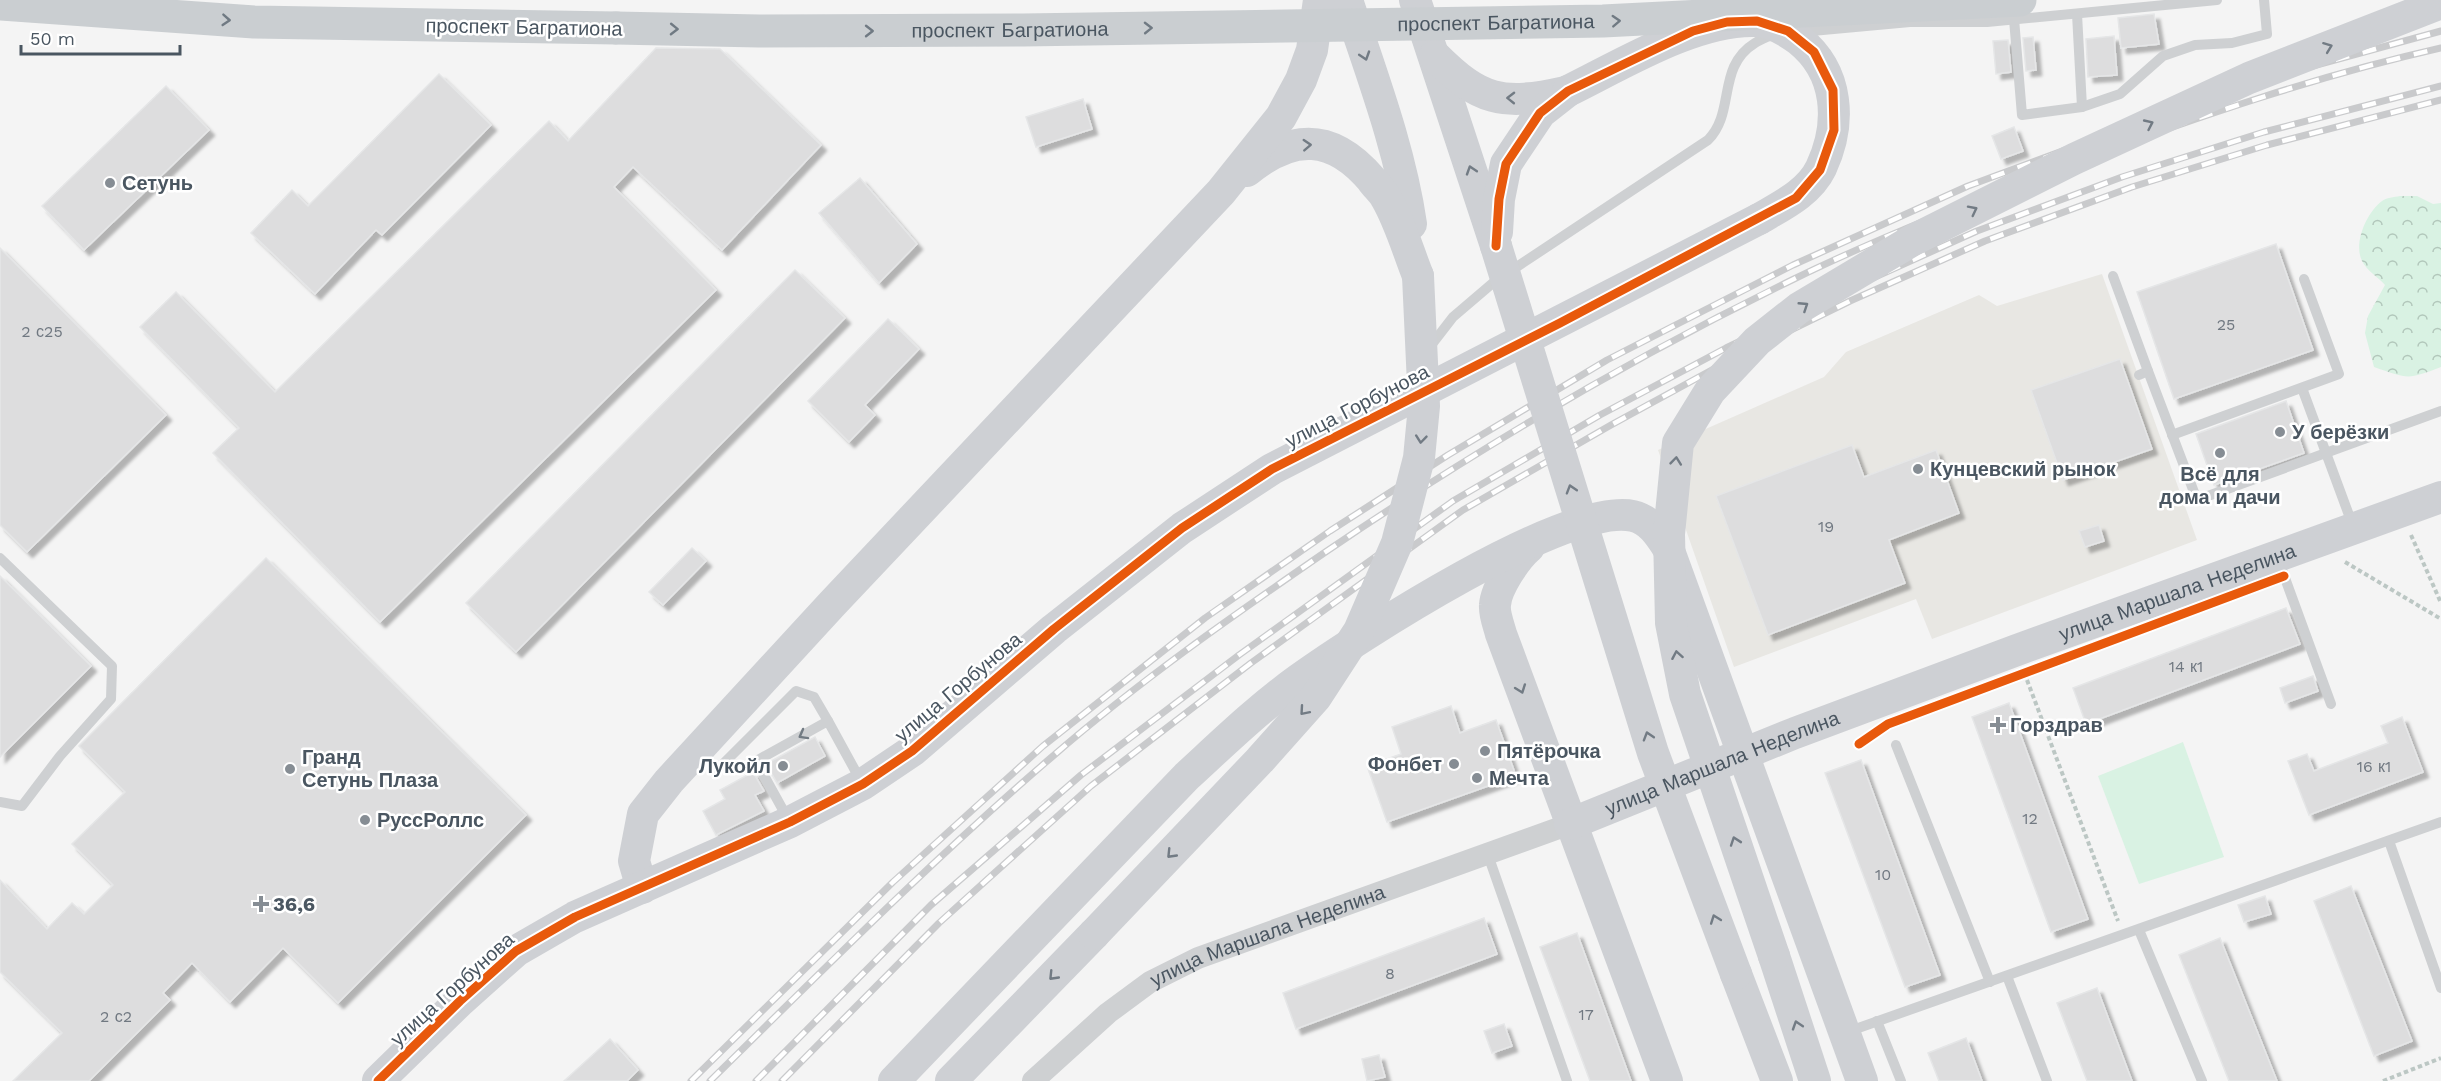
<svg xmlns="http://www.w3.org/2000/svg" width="2441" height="1081" font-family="'Work Sans',sans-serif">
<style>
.commercial{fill:#e8e7e3}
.forest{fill:url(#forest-crowns)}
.park{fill:#d9f2e3}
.building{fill:#ddddde;stroke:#e5e6e7;stroke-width:1.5;filter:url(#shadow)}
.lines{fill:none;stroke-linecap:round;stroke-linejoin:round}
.path{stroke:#bcc7c4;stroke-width:4;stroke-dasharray:4.5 3;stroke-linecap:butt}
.lane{stroke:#ced0d2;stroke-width:10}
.street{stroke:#ced0d2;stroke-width:22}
.secondary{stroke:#ced0d4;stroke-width:32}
.primary{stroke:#caced1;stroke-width:33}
.rail-casing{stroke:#c9cacc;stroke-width:7}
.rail{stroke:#fff;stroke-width:4.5;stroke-dasharray:14;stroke-linecap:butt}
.secondary-bridge{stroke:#ced0d4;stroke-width:32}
.primary-bridge{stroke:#caced1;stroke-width:33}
.cycleway-casing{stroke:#fff;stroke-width:13}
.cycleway{stroke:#e8590c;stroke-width:9}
.oneway{stroke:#707a83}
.oneway2{stroke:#727b84}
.oneway3{stroke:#727b83}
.poi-dot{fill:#868d94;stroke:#fff;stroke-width:2}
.labels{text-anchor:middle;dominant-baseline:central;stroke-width:5;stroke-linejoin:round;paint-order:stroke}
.number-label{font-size:16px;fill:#707881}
.street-label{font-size:20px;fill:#4a5661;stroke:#fff}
.poi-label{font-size:20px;font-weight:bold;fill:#4a5661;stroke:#fff;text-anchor:start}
</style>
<defs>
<pattern id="forest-crowns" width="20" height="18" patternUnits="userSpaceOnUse" patternTransform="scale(1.5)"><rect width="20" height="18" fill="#d9f2e3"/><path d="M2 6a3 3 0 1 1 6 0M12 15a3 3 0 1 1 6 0" fill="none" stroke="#b2c7bb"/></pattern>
<filter id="shadow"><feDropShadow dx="5.5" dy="5.5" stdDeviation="1.5" flood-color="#0004"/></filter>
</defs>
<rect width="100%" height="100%" fill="#f4f4f4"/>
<polygon class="commercial" points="2102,274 2197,540 1932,639 1916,599 1734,667 1658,450 1824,377 1846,352 1979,295 1997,306"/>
<path class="forest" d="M2400 196H2417L2433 204 2441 203V367C2407 380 2409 379 2374 367L2365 333 2368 316 2385 285C2379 278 2366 270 2362 261 2353 243 2367 212 2382 201 2386 198 2394 197 2400 196Z"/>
<polygon class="park" points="2183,742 2224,857 2139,884 2098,776"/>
<g class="building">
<polygon points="2154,14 2159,44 2121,48 2118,18"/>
<polygon points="2114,36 2117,75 2088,77 2086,39"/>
<polygon points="2033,37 2036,70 2026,71 2023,38"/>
<polygon points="2008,40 2011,72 1996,74 1993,41"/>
<polygon points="656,48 720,49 821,145 722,250 633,167 614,187 716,290 380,622 213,453 239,428 140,327 176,292 275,392 549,121 568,141"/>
<polygon points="439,74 491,125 382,235 376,230 315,294 251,233 292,190 308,206"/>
<polygon points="166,86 209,130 84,250 42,206"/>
<polygon points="1083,99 1092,129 1036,147 1026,117"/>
<polygon points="2014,127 2023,151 2001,159 1992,136"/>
<polygon points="860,178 917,244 879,283 819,213"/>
<polygon points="2276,244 2313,350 2174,399 2137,292"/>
<polygon points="0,248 166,415 27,552 0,525"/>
<polygon points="795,270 845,318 516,652 466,603"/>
<polygon points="888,319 919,349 865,405 875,415 849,442 808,401"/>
<polygon points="2120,359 2152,449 2063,480 2031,390"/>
<polygon points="2286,401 2304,453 2214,485 2196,434"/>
<polygon points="1852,445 1864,477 1936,450 1959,513 1889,540 1905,583 1768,635 1716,496"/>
<polygon points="2099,525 2104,541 2085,547 2079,531"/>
<polygon points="692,548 706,561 663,605 649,592"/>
<polygon points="266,558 526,815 338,1003 283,948 230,1002 192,963 163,993 170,1000 89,1081 13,1081 62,1033 0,972 0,880 47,929 72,903 84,914 113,885 72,844 125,792 79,746"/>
<polygon points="0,576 91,666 0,757"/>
<polygon points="2286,608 2300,644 2086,724 2073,688"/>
<polygon points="2313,676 2318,691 2285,703 2280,688"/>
<polygon points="2009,703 2088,919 2051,932 1972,717"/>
<polygon points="1451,706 1460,733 1496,720 1516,776 1387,822 1367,766 1401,754 1392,727"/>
<polygon points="2402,717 2423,772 2309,815 2288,761 2307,754 2314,771 2388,743 2381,726"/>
<polygon points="815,737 825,756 777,783 766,764"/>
<polygon points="1861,760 1940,975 1905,987 1825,773"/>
<polygon points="753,772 764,791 755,795 764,811 716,835 703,811 725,799 720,790"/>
<polygon points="2351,886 2412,1041 2374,1056 2314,901"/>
<polygon points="2265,896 2271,914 2244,922 2238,905"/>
<polygon points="1484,918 1497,954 1296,1029 1283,993"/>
<polygon points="1577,933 1631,1081 1590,1081 1540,947"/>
<polygon points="2220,938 2277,1081 2229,1081 2179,955"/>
<polygon points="2097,988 2132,1081 2087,1081 2057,1003"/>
<polygon points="1504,1024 1512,1046 1492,1053 1484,1031"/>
<polygon points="1966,1038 1982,1081 1939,1081 1928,1053"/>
<polygon points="610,1039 638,1070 627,1081 564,1081"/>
<polygon points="1379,1055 1385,1077 1367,1081 1362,1059"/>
</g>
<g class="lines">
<g class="path">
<polyline points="2411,535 2441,603"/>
<polyline points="2345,562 2441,619"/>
<polyline points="2027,680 2118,921"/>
<polyline points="2383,1081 2441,1058"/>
</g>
<g class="lane">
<polyline points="2077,14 2082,107"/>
<polyline points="2014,19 2022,115 2082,107 2120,94 2163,56 2195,45 2232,43 2267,34 2264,0"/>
<polyline points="1801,32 1910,22 1987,22 2217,0"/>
<polyline points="2113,276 2148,371"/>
<path d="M1429 348 1453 317 1494 282 1708 140C1736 112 1716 67 1755 43 1762 39 1768 35 1776 35"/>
<polyline points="2139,375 2148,371 2197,500 2441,411"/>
<polyline points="2302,388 2353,526"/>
<polyline points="2172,435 2339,374 2304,279"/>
<polyline points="0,558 112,666 111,699 60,756 22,806 0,802"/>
<polyline points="2278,559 2331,704"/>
<polyline points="1896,745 1990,982"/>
<polyline points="715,772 796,691 814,697 828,721"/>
<polyline points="788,819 756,761 828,721 862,783"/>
<polyline points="2389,841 2441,988"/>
<polyline points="1488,855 1567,1081"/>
<polyline points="2139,930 2202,1081"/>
<polyline points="2007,976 2047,1081"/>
<polyline points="1877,1021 1901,1081"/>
<polyline points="1847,1032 2441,822"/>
</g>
<path class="street" id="s1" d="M1033 1081 1108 1013 1150 982 1198 958 1570 824"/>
<g class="secondary">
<path d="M1347 0C1371 73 1400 148 1411 224"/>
<polyline points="1415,0 1496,246"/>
<path d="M1435 56C1480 101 1502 106 1565 92"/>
<path d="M1247 171C1293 133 1333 134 1372 180 1376 186 1383 192 1386 198 1400 222 1408 251 1418 276"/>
<polyline points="1497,232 1499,199 1506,164 1540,113 1568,91"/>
<path d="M1529 547C1516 558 1496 588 1495 605 1494 614 1499 626 1501 634L1667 1081"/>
<path id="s2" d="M1570 824 1795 733 2017 650 2441 497"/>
<polyline points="642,888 634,861 643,814 669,781 832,604 1221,192 1281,117 1301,80 1312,50 1319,0"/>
<polyline points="1774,956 1815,1081"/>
<polyline points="1736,974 1777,1081"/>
<polyline points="378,1081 460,1001 516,951 575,917 790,822 863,784 912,751 1054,629 1182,528 1272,469 1759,219"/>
<path d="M894 1081 1187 776C1223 743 1258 709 1298 680 1355 639 1567 501 1633 516 1650 520 1659 534 1668 548L1862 1081"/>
<polyline points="951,1081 1094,934"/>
</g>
<polyline class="primary" points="0,4 254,22 616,28"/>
<g class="rail-casing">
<g id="rail">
<polyline points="691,1081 893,882 1043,746 1205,618 1330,531 1448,455 1607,360 1793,265 1968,186 2160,115 2284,74 2441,31"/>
<path d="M710 1081C822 971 933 859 1053 756 1138 682 1231 617 1324 553 1474 451 1631 358 1794 279 1886 234 1983 197 2079 161 2197 117 2317 76 2441 48"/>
<polyline points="756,1081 931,905 1081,775 1239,655 1453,501 1600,415 1726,348 1844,291 1977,231 2122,177 2264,132 2441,86"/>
<polyline points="782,1081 939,923 1091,786 1251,663 1463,510 1611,425 1732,359 1850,301 1985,241 2132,187 2267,145 2441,100"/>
</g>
</g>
<use href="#rail" class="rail"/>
<g class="secondary-bridge">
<path d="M1568 91C1623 64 1694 20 1754 21 1770 21 1787 31 1799 40 1839 72 1842 123 1821 168 1809 193 1781 206 1759 219"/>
<polyline points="1496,246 1653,753 1736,974"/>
<polyline points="1094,934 1260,760 1316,697 1359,631 1397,543 1419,458 1424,406 1418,276"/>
<polyline points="1774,956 1685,694 1671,623 1669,534 1678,443 1710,391 1757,341 1799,308 1913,240 2074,159 2249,78 2441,3"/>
</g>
<path class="primary-bridge" id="s3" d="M616 28 759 31 1023 30 1603 21 2020 0"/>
<g class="cycleway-casing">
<g id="cycleway">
<polyline points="1859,744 1888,724 2284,576"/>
<polyline points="378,1081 460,1001 516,951 575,917 790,822 863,784 912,751 1054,629 1182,528 1272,469 1560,323 1796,198 1820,170 1834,130 1833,90 1814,52 1788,31 1757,21 1727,22 1693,31 1568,91 1540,113 1506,164 1499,199 1496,246"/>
</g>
</g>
<use href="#cycleway" class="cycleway"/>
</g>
<defs><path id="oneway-chevron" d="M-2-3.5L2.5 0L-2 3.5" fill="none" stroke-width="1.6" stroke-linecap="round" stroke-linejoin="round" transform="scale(1.5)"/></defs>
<g class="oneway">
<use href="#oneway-chevron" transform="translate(226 20) rotate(4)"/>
<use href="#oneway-chevron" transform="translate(1616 21) rotate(-3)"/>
<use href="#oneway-chevron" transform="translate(1148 28) rotate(-1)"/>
<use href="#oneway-chevron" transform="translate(674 29) rotate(1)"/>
<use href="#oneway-chevron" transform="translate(869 31)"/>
</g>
<g class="oneway2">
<use href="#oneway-chevron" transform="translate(2328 47) rotate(-21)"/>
<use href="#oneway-chevron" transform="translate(1365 56) rotate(72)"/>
<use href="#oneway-chevron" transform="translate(1511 98) rotate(-179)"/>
<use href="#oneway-chevron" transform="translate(2149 124) rotate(-25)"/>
<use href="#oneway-chevron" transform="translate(1307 145) rotate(-3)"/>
<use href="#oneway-chevron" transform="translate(1471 170) rotate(-108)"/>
<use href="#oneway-chevron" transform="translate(1973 210) rotate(-27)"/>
<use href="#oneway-chevron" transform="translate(1804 306) rotate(-33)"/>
<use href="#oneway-chevron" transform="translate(1421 439) rotate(96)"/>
<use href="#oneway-chevron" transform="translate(1676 461) rotate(-84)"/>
<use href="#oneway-chevron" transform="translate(1571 489) rotate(-107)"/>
<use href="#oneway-chevron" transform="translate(1677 655) rotate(-100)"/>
<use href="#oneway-chevron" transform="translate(1521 689) rotate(70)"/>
<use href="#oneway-chevron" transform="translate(1304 711) rotate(131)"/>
<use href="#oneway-chevron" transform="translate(1648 736) rotate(-107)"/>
<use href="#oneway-chevron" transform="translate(1735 841) rotate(-109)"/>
<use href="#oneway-chevron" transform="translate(1171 854) rotate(134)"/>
<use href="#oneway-chevron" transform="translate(1715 919) rotate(-110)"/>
<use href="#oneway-chevron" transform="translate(1053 976) rotate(134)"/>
<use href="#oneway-chevron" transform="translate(1797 1025) rotate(-108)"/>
</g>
<use class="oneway3" href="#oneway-chevron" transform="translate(803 735) rotate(151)"/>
<g class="poi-dot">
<circle cx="110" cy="183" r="6"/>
<circle cx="2280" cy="432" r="6"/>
<circle cx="2220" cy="453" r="6"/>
<circle cx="1918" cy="469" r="6"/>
<path d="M1995 716h6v6h6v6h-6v6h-6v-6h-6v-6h6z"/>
<circle cx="1485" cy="751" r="6"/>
<circle cx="1454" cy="764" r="6"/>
<circle cx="783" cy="766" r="6"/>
<circle cx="290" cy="769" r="6"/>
<circle cx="1477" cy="778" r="6"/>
<circle cx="365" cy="820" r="6"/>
<path d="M258 895h6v6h6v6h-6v6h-6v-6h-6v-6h6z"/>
</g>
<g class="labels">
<g class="number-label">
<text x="2226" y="324">25</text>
<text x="42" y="331">2 с25</text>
<text x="1826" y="526">19</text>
<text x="2186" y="666">14 к1</text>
<text x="2374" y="766">16 к1</text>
<text x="2030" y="818">12</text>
<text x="1883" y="874">10</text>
<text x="1390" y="973">8</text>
<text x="1586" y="1014">17</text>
<text x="116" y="1016">2 с2</text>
</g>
<g class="street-label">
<text stroke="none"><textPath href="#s3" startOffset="880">проспект Багратиона</textPath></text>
<text transform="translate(524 27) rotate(1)">проспект Багратиона</text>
<text stroke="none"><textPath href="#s3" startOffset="394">проспект Багратиона</textPath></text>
<text transform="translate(1357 406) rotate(-27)">улица Горбунова</text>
<text stroke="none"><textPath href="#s2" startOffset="650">улица Маршала Неделина</textPath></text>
<text transform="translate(958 687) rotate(-40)">улица Горбунова</text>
<text stroke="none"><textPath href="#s2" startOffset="164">улица Маршала Неделина</textPath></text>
<text stroke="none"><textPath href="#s1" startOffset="280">улица Маршала Неделина</textPath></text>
<text transform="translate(452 989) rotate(-42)">улица Горбунова</text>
</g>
<g class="poi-label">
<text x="122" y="183">Сетунь</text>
<text x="2292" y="432">У берёзки</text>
<text x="1930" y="469">Кунцевский рынок</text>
<text x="2220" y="474" text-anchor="middle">Всё для<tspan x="2220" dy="23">дома и дачи</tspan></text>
<text x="2010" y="725">Горздрав</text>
<text x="1497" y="751">Пятёрочка</text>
<text x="302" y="757">Гранд<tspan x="302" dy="23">Сетунь Плаза</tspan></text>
<text x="1442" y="764" text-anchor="end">Фонбет</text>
<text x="771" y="766" text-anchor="end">Лукойл</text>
<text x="1489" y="778">Мечта</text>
<text x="377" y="820">РуссРоллс</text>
<text x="273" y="904">36,6</text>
</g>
</g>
<path d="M21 45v9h159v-9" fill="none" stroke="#4a5661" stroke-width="3"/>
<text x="30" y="45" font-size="18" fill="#4a5661" stroke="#ffffff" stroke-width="4.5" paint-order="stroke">50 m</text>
</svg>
